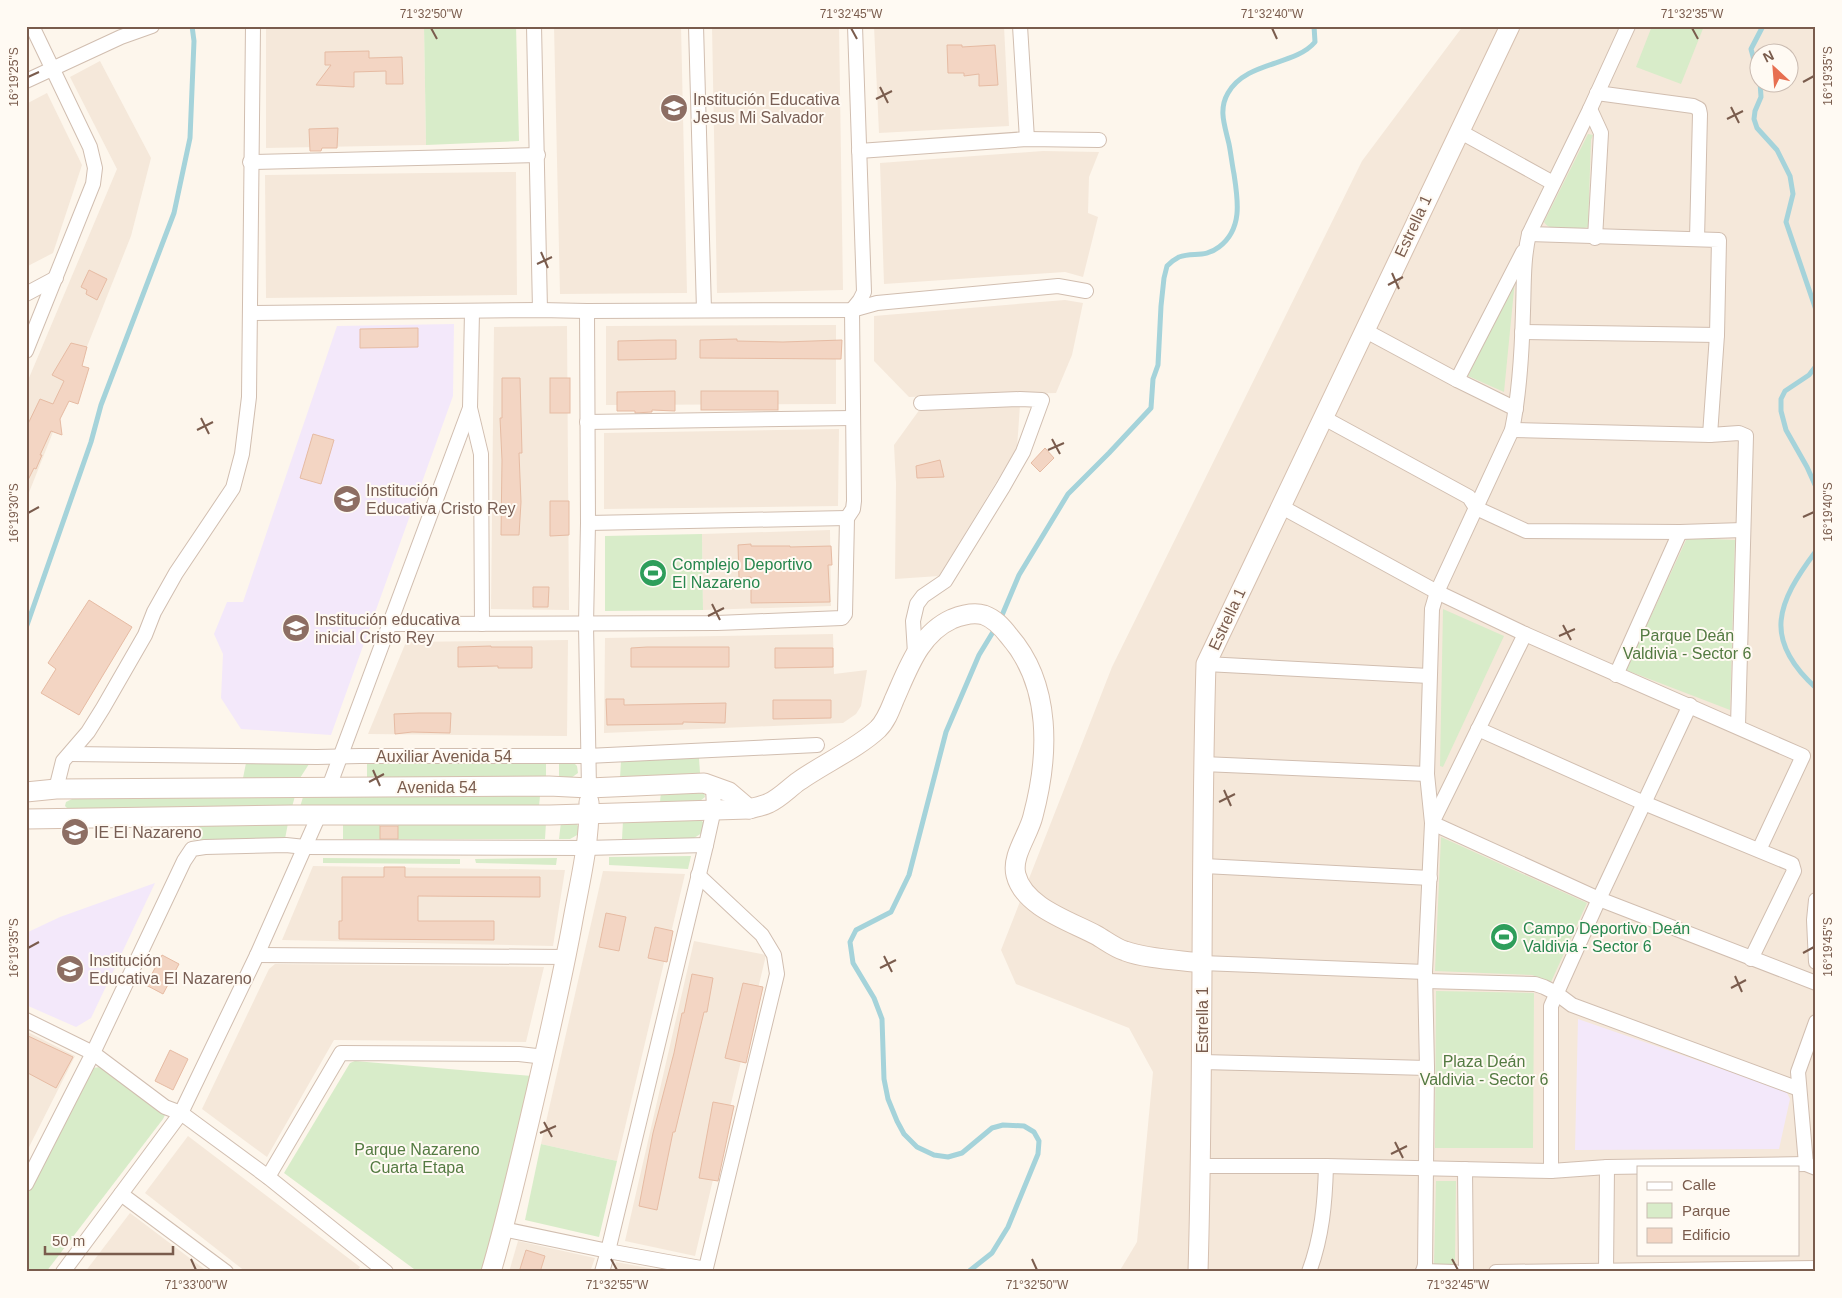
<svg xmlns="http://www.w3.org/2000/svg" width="1842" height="1298" font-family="Helvetica,sans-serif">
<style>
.residential{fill:#f5e8da;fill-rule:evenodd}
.education{fill:#f3e8fa}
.green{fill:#d8ecc9}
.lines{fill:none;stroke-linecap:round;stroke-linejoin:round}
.stream{stroke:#a5d3da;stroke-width:5}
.building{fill:#f3d5c3;stroke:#e6bba3}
.street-casing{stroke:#d1beb0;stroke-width:16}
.secondary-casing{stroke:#d6c0b0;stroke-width:21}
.street{stroke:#fff;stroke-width:14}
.secondary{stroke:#fff;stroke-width:19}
.ticks{fill:none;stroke:#7a5c4d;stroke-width:2}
.labels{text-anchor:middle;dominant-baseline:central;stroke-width:4;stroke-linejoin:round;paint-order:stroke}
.education-label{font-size:16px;fill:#785e54;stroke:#fffaf3;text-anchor:start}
.street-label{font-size:16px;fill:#7a5c4d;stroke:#fffaf3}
.leisure-label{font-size:16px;fill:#27864d;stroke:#fffaf3;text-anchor:start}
.park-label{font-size:16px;fill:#537a41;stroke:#fffaf3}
.neatline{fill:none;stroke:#7a5c4d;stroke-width:2}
.ticks-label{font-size:12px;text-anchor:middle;fill:#7a5c4d}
</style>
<rect width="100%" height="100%" fill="#fdf6ec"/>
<g class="residential">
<polygon points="266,26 424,26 426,145 266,148"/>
<polygon points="554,26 681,26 687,293 560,294"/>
<polygon points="712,26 839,26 843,290 717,293"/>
<polygon points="874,26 1004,26 1009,126 879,133"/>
<path d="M1463 26H1816V1272H1119L1137 1242 1153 1072 1129 1028 1016 984 1001 950 1112 667 1362 161ZM1760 52H1790V82H1760ZM1638 1167H1798V1254H1638Z"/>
<polygon points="100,61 151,158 131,236 26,500 26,385 117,169 70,77"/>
<polygon points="47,93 82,165 53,253 26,267 26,104"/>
<polygon points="1043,151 1099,152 1089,177 1088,213 1098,217 1083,277 1065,272 884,284 880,163"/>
<polygon points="516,172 517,295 266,298 265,175"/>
<polygon points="1065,300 1083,303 1072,355 1056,393 909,397 874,361 874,316"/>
<polygon points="836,325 836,404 606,405 606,326"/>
<polygon points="567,326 569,610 491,609 494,327"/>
<polygon points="1020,405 1017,448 939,576 895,579 896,483 894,445 920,409"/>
<polygon points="839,429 838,506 604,509 604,433"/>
<polygon points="830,530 831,606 703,610 702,534"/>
<polygon points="833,634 834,674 867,670 861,706 856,714 843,723 604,733 605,638"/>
<polygon points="568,640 567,736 368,734 406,642"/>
<polygon points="313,866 565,870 553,946 282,940"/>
<polygon points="603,871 685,874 617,1161 541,1144"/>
<polygon points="694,941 766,955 695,1256 625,1241"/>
<polygon points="275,964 544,967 526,1042 334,1040 267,1157 202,1109 269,969"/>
<polygon points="26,1031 75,1056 26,1153"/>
<polygon points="188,1136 360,1267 356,1272 246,1272 145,1193"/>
<polygon points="130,1213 208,1272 85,1272"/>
<polygon points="518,1241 595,1258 590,1272 509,1272"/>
<polygon points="616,1262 670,1272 613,1272"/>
</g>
<g class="education">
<polygon points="454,324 453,396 331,735 241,729 221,698 223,654 214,634 227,602 243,602 337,326"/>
<polygon points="155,883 91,1018 76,1027 26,1005 26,933 60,917"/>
<polygon points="1578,1019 1786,1091 1790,1099 1779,1149 1575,1150"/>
</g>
<g class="green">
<polygon points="424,26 516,26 519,141 426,145"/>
<polygon points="1652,26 1704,26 1681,84 1636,67"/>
<path d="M1588 134 1593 135 1591 140 1588 227C1578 230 1550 233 1544 222Z"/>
<polygon points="1515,280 1504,392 1468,376"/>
<polygon points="702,534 703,610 605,611 605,536"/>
<polygon points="1687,538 1735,540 1730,710 1626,670"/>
<polygon points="1443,609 1504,636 1443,767 1440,766"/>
<polygon points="699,758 700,773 620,778 621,761"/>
<polygon points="246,763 309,764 300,778 243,778"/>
<polygon points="546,763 546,778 367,778 367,764"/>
<polygon points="559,763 574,763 577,766 578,773 571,778 559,778"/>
<polygon points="661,792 704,792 705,797 700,801 660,802"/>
<polygon points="437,795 540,796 539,806 300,807 303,797"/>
<polygon points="295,796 292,807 68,809 65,806 66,802 74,798"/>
<polygon points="701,819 705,826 702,833 694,838 622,839 623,821"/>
<polygon points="200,822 288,823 285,839 193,840"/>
<polygon points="398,822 546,823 545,839 398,839"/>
<polygon points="561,822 576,823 580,829 579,834 570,839 559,839"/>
<rect x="343" y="823" width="37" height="16"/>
<polygon points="1441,837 1587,903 1551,982 1532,975 1435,971"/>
<polygon points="691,856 688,869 609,865 609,857"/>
<polygon points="323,858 460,859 460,864 323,863"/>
<polygon points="557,858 556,865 476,863 475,859"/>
<polygon points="1436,991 1534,993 1533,1148 1435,1148"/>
<polygon points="355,1061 532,1076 495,1229 482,1272 418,1272 284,1173 350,1063"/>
<polygon points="100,1067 165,1115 163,1119 46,1272 26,1272 26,1196 93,1068"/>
<polygon points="541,1144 617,1161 599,1237 525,1220"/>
<polygon points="1436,1181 1456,1181 1455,1265 1434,1265"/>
</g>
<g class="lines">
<g class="stream">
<polyline points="1760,82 1761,97 1755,111 1754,119 1757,128 1777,150 1790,176 1793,194 1786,222 1816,310"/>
<polyline points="1760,82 1751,49 1763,26"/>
<polyline points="1816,366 1809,375 1785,391 1781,399 1781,411 1786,430 1807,467 1816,487"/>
<path d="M1816 551C1777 603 1762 639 1816 688"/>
<path d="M1000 620 1019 575 1068 494 1109 453 1151 408 1153 379 1158 365 1161 306 1164 278 1167 266C1170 263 1175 259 1179 257 1193 252 1205 258 1219 247 1243 229 1238 200 1234 174 1232 164 1231 154 1229 144 1225 126 1218 110 1228 93 1246 61 1295 66 1315 42L1314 26"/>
<polyline points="26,628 91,442 101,405 174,213 190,138 194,41 192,26"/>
<polyline points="968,1272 992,1253 1008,1227 1038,1154 1039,1141 1034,1132 1024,1126 1003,1125 992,1128 962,1153 948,1157 934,1155 917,1147 904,1134 897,1121 888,1099 884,1079 882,1019 874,998 853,963 850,942 856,930 891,912 909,875 946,732 979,655 996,627"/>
</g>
</g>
<g class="building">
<polygon points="947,45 962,45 962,47 995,45 998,85 979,86 979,74 964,76 964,73 948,73"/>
<polygon points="369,51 369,58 402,57 403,84 386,84 386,71 354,72 354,87 316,85 331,65 325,65 325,52"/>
<polygon points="338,128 337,148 322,148 321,151 310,151 309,129"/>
<polygon points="89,270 107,279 97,300 86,294 87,290 81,287"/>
<polygon points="418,328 418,347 360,348 360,329"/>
<polygon points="737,339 737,341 783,342 842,340 841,359 700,358 700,340"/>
<polygon points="659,340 676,340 676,359 618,360 618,341"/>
<polygon points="71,343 87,347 82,366 89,368 78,404 69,401 60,419 62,435 51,431 40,455 42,455 36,469 34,468 26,484 26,428 40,399 53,404 64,381 52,375"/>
<polygon points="502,378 520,378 522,453 519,453 521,502 519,535 501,535 502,460 500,418 502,418"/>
<rect x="550" y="378" width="20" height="35"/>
<polygon points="675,391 675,411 652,410 652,412 635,413 635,411 617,411 617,392"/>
<rect x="701" y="391" width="77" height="19"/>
<polygon points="313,434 334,440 321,484 300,478"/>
<polygon points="1045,448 1054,458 1040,472 1031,463"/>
<polygon points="940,460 944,477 917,478 916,466"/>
<polygon points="550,501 569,501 569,535 550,536"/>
<polygon points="751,544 751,546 790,546 790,547 831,546 832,565 828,565 830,602 751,603 751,577 739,578 738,545"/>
<polygon points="533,587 549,587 548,607 533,607"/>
<polygon points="89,600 132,627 79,715 41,693 56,669 48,663"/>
<polygon points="491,646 491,647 532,647 532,668 498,668 498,666 458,667 458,647"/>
<polygon points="647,647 729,647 729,667 631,667 631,648"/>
<polygon points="775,648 833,648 833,667 775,668"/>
<polygon points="606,699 624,699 624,705 726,703 725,723 683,722 683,724 607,725"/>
<polygon points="773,700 831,700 831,718 773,719"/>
<polygon points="419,713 451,713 450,733 412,732 395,734 394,714"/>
<rect x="380" y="826" width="18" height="13"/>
<polygon points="384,867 405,867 405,877 540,877 540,897 418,896 418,921 494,921 494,940 339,939 339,921 342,921 342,877 384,877"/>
<polygon points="606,913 626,917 619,951 599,947"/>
<polygon points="655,927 673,931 667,962 648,958"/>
<polygon points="162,955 179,964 163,994 146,985"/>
<polygon points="692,974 713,978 707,1012 704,1012 675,1132 673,1132 657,1210 639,1206 653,1133 674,1053 682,1013 684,1013"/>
<polygon points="743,983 763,987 746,1063 725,1058"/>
<polygon points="26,1035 73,1057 56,1088 26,1072"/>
<polygon points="170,1050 188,1059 173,1090 155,1081"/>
<polygon points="713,1102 734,1106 718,1181 699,1178"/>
<polygon points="526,1250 545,1256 540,1272 519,1272"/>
</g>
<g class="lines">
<g class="street-casing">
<g id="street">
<polyline points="534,26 540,310"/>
<polyline points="696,26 704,310"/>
<polyline points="1020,26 1027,139"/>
<polyline points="26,81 121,37 152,26"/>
<polyline points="1597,93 1693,106 1699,109 1700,114 1697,239"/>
<polyline points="1590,109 1601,133 1595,238"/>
<polyline points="1459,131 1553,183"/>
<polyline points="859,151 1027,139 1099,140"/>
<polyline points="250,162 538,155"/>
<polyline points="1529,234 1719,240 1717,335 1710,435"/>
<polyline points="26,294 56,278"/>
<polyline points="587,311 588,523 586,625 589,788"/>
<polyline points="251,313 540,310 587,311 852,310 877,303 1058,286 1086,291"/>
<polyline points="1364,330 1457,380 1516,409"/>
<polyline points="1522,332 1717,335"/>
<polyline points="26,351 93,184 95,168 90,147 32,26"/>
<polyline points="1457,380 1523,252"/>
<polyline points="470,408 481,454 482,624"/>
<polyline points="1324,418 1469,497 1476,508 1526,531 1680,532 1743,530"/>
<polyline points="587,422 852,418"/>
<polyline points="1512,430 1710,435 1739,433 1746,436 1738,726"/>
<polyline points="1280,506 1437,592 1525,634 1803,756 1759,850"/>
<polyline points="588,523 847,518"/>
<polyline points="391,624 717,623 842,618 845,614 847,518 853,509 854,501 852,310 860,300 864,292 855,26"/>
<polyline points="1525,634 1432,823 1599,899 1816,983"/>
<polyline points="915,653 913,621 917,604 923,596 945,581 1003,487 1023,452 1042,400 1020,399 921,403"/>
<polyline points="1206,664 1429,676"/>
<polyline points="1616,675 1680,532"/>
<polyline points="1478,729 1644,803 1792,864 1794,871 1751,959"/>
<polyline points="70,754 317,757 360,756 587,756 817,745"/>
<polyline points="1203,764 1427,774"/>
<polyline points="329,787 470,408 472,312"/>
<polyline points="56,789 63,761 88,732 103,708 145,635 154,612 176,573 233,488 242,454 249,397 253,26"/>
<polyline points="1204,866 1430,878"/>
<polyline points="698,875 762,935 774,955 777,974 705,1272"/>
<polyline points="1816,900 1814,920 1816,962"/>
<polyline points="257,955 566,957"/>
<polyline points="1202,963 1425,972"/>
<polyline points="1426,981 1535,984 1544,987 1556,993 1572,1005 1799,1089"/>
<polyline points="26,1020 93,1053 165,1107 181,1113 268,1177 386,1272"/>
<polyline points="1816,1022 1798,1072 1806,1164 1816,1168"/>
<polyline points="1202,1062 1427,1068"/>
<polyline points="1201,1166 1326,1166 1551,1171 1607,1167 1806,1164"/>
<polyline points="1465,1169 1466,1272"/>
<polyline points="1551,1171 1551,1006 1599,899 1690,705"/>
<polyline points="268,1177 341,1053 519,1054 545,1057"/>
<polyline points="26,1184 93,1053 184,861 192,849 205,847 286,845 305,847 585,848 706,845"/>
<polyline points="121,1194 226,1272"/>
<polyline points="503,1229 608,1251 706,1269"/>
<polyline points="1423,1271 1455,1272"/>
<polyline points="63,1272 181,1113 257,955 319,815"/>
<polyline points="602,1272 608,1251 706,845 714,809 713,786"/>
<path d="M1309 1272C1322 1237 1325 1203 1326 1166"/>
<path d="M1423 1272 1425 1265 1427 1068 1425 972 1432 823 1427 774 1432 609 1437 592 1512 430C1520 391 1522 350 1523 311 1524 285 1523 259 1529 234L1590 109 1628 26"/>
<polyline points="1496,1272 1816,1268"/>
<polyline points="1606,1272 1607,1167"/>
</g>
</g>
<g class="secondary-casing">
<g id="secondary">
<polyline points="26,792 56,789 549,786 589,788 704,783 729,792 749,809"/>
<path d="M26 819 292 815H550L749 809C756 807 763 806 769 803 780 798 789 788 799 781 823 764 858 748 878 729 886 721 890 710 894 700 908 669 919 634 952 619 962 615 974 612 984 615 995 619 1002 627 1009 636 1052 685 1049 756 1033 816 1029 834 1011 856 1016 875 1024 907 1070 921 1096 935 1105 940 1115 948 1125 951 1146 959 1179 960 1202 963"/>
<path d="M491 1272C506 1221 518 1169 530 1118 545 1054 560 990 572 925 579 885 590 843 589 802"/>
<path d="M1198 1272C1204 1069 1200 866 1206 664L1510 26"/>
</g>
</g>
<use href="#street" class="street"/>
<use href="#secondary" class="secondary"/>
</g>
<path class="ticks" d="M431 28 437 39M851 28 857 39M1272 28 1277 39M1692 28 1698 39M28 77 39 72M1803 82 1814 76M880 87 888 103M876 99 892 91M1731 107 1739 123M1727 119 1743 111M541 252 548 268M537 264 552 257M1392 273 1399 289M1388 285 1403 277M201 418 209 434M197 430 213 422M1052 439 1060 454M1048 450 1064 443M28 513 39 507M1803 517 1814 512M712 604 720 620M708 616 724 608M1563 625 1571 640M1559 636 1575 629M373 770 380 786M369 782 384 774M1224 790 1231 806M1219 802 1235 794M28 948 39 942M1803 953 1814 947M884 956 892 972M880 968 896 960M1735 976 1742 992M1731 988 1746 980M544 1122 552 1137M540 1133 556 1126M1395 1142 1403 1158M1391 1154 1407 1146M191 1259 196 1270M611 1259 617 1270M1032 1259 1037 1270M1452 1259 1458 1270"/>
<defs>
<g id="school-disc" transform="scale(1.4375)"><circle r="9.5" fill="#8d6e63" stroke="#fffaf3"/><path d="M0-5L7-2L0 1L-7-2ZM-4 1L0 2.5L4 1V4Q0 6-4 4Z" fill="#fff"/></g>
<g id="stadium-disc" transform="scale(1.4375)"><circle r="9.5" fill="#2e9e5b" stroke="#fffaf3"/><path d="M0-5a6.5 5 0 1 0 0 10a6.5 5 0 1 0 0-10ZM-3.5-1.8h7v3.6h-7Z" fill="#fff"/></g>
</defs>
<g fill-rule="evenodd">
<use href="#school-disc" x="674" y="108"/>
<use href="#school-disc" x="347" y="499"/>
<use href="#stadium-disc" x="653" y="573"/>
<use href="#school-disc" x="296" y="628"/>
<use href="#school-disc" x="75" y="832"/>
<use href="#stadium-disc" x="1504" y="937"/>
<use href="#school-disc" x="70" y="969"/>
</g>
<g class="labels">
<g class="education-label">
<text x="693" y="99">Institución Educativa<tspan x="693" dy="18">Jesus Mi Salvador</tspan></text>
<text x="366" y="490">Institución<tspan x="366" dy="18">Educativa Cristo Rey</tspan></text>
<text x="315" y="619">Institución educativa<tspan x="315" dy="18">inicial Cristo Rey</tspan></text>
<text x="94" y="832">IE El Nazareno</text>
<text x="89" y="960">Institución<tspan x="89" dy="18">Educativa El Nazareno</tspan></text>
</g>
<g class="street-label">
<text transform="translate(1413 226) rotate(-65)">Estrella 1</text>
<text transform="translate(1227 619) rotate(-65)">Estrella 1</text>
<text x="444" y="756">Auxiliar Avenida 54</text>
<text x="437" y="787">Avenida 54</text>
<text transform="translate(1202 1020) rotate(-90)">Estrella 1</text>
</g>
<g class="leisure-label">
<text x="672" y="564">Complejo Deportivo<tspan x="672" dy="18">El Nazareno</tspan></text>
<text x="1523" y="928">Campo Deportivo Deán<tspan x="1523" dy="18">Valdivia - Sector 6</tspan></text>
</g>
<g class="park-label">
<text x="1687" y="635">Parque Deán<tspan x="1687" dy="18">Valdivia - Sector 6</tspan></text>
<text x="1484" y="1061">Plaza Deán<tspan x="1484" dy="18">Valdivia - Sector 6</tspan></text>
<text x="417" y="1149">Parque Nazareno<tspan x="417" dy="18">Cuarta Etapa</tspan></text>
</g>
</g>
<rect width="1842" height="1298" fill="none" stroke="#fffaf3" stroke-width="55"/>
<rect x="1637" y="1166" width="162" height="90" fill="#fffaf3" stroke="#cabbb1"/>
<rect x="1647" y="1182" width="25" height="8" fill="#ffffff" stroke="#cabbb1"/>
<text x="1682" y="1190" font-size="15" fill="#7a5c4d">Calle</text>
<rect x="1647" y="1203" width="25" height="15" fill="#d8ecc9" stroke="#cabbb1"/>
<text x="1682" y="1216" font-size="15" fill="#7a5c4d">Parque</text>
<rect x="1647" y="1228" width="25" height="15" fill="#f3d5c3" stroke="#cabbb1"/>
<text x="1682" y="1240" font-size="15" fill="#7a5c4d">Edificio</text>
<g transform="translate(1774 68) rotate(334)"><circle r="24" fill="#fffaf3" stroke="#cabbb1"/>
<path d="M0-4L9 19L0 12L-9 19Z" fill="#e76f51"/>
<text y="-8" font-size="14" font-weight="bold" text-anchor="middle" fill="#7a5c4d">N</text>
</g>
<path d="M45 1246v8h128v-8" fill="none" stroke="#7a5c4d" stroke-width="2.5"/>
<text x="52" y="1246" font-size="15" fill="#7a5c4d" stroke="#fffaf3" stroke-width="4" paint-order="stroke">50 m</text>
<rect x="28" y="28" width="1786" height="1242" class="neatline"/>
<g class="ticks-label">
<text x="431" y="18">71°32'50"W</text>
<text x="851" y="18">71°32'45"W</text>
<text x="1272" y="18">71°32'40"W</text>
<text x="1692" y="18">71°32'35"W</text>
<text transform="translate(1828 76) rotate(-90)" y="4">16°19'35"S</text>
<text transform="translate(14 77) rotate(-90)" y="4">16°19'25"S</text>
<text transform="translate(1828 512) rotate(-90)" y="4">16°19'40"S</text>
<text transform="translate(14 513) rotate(-90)" y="4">16°19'30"S</text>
<text transform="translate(1828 947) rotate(-90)" y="4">16°19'45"S</text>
<text transform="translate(14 948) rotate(-90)" y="4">16°19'35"S</text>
<text x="196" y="1289">71°33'00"W</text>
<text x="617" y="1289">71°32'55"W</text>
<text x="1037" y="1289">71°32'50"W</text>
<text x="1458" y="1289">71°32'45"W</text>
</g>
</svg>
